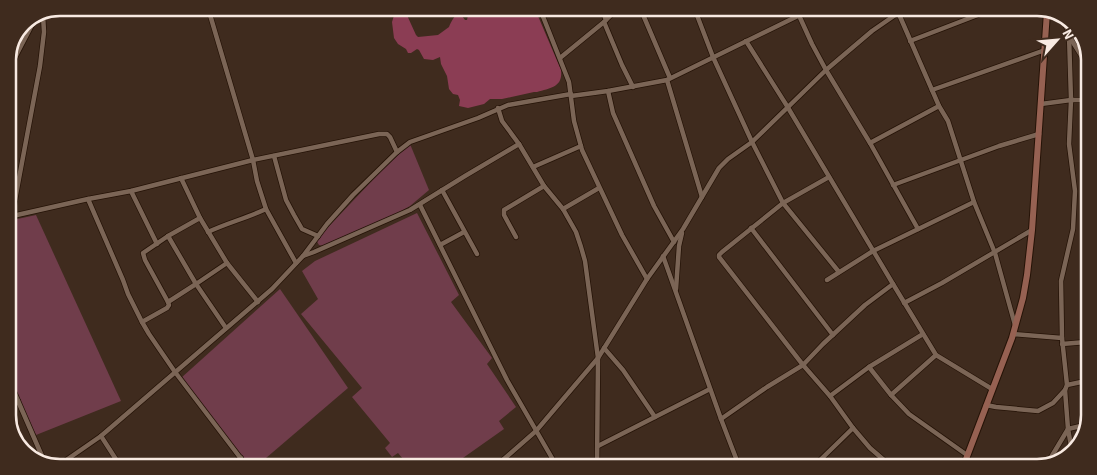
<svg xmlns="http://www.w3.org/2000/svg" width="1097" height="475" font-family="'Source Sans 3',sans-serif">
<style>
.green{fill:#703d4b}
.forest{fill:#8b3d54}
.lines{fill:none;stroke-linecap:round;stroke-linejoin:round}
.street-casing{stroke:#251307;stroke-width:6}
.secondary-casing{stroke:#251307;stroke-width:8}
.street{stroke:#7b6556;stroke-width:4.5}
.secondary{stroke:#966152;stroke-width:6}
.rim{fill:none;stroke:#f8eae2;stroke-width:2.5}
</style>
<rect width="100%" height="100%" fill="#3f2b1e"/>
<g class="green">
<polygon points="410,144 429,190 410,206 391,217 323,246 319,245 316,240 384,168"/>
<polygon points="417,213 459,295 451,302 492,358 487,364 516,407 499,421 504,429 453,465 408,465 398,453 392,457 385,448 390,443 352,397 362,388 301,314 318,299 302,271 315,261"/>
<polygon points="36,215 121,401 36,435 8,376 8,221"/>
<polygon points="280,289 348,388 259,464 248,464 181,378"/>
</g>
<path class="forest" d="M396 9H408L405 11 406 13 416 35 418 37 438 35 449 27C451 21 456 14 461 10L463 11 462 16 465 20H467L469 11 468 9H535L561 70C563 87 551 88 537 92H534L502 99H490L484 104 468 108 459 106 460 100 458 95 453 94 449 89 447 76 441 64 440 57 433 60 424 59 419 50 417 49 411 53H408L406 49 398 44 394 38 392 22Z"/>
<g class="lines">
<g class="street-casing">
<g id="street">
<polyline points="208,8 253,160 257,181 266,209 296,263"/>
<polyline points="540,9 569,82 574,121 582,150 622,235 647,279"/>
<polyline points="602,10 606,20"/>
<polyline points="641,10 670,78"/>
<polyline points="695,10 713,57 752,142 783,203 839,272"/>
<polyline points="797,11 812,44 826,70 870,143 918,229"/>
<polyline points="898,12 939,106 948,121 974,202 995,253 1015,325"/>
<polyline points="1063,16 1069,35 1071,100 1069,144 1075,191 1073,229 1061,281 1062,338 1067,385 1065,390 1068,429 1072,451"/>
<polyline points="604,22 622,65 633,87"/>
<polyline points="1069,36 1089,68"/>
<polyline points="746,41 787,106 893,284 936,355 992,389"/>
<polyline points="910,41 988,11"/>
<polyline points="560,58 604,22 616,10"/>
<polyline points="8,71 36,17"/>
<polyline points="667,80 702,197"/>
<polyline points="932,90 1045,50"/>
<polyline points="608,91 613,113 654,206 674,242"/>
<polyline points="571,96 608,91 667,80 808,11"/>
<polyline points="1041,104 1071,100 1089,100"/>
<polyline points="498,108 502,121 519,144 544,186 563,209 576,232 581,247 585,261 598,358 597,466"/>
<polyline points="870,143 939,106"/>
<polyline points="274,156 286,200 294,215 302,229 318,236"/>
<polyline points="533,167 581,146"/>
<polyline points="829,177 783,203 722,252 719,255 719,257 803,365 830,396 853,428 870,448 892,467"/>
<polyline points="181,178 200,218 227,263 196,284 226,328"/>
<polyline points="893,185 999,146 1039,134"/>
<polyline points="442,190 477,254"/>
<polyline points="131,191 157,244"/>
<polyline points="88,199 123,280 128,294 142,322"/>
<polyline points="420,205 507,380 556,465"/>
<polyline points="563,209 599,188"/>
<polyline points="12,216 40,66 44,32 43,15"/>
<polyline points="8,217 88,199 131,191 253,160 379,134 387,134 390,137 397,152"/>
<polyline points="751,228 833,335"/>
<path d="M208 232C227 223 247 218 266 209"/>
<polyline points="168,236 196,284 168,302 169,305 167,308 142,322 149,334 175,372 245,464"/>
<polyline points="516,237 504,215 504,210 544,186"/>
<polyline points="440,245 464,232"/>
<polyline points="303,256 314,252 410,210 465,176 519,144"/>
<polyline points="663,256 721,419 739,466"/>
<polyline points="227,263 258,302"/>
<polyline points="827,280 873,251 974,202"/>
<polyline points="676,289 679,246 682,233"/>
<polyline points="168,302 145,260 143,253 168,236 200,218"/>
<polyline points="904,303 942,283 1032,230"/>
<polyline points="1013,334 1062,338"/>
<polyline points="1062,344 1086,342"/>
<polyline points="604,348 623,370 655,417"/>
<polyline points="869,367 891,395 909,414 967,455"/>
<polyline points="8,378 45,463"/>
<polyline points="1067,385 1086,381"/>
<polyline points="891,395 936,355"/>
<polyline points="830,396 869,367 923,334"/>
<polyline points="986,405 996,407 1038,411 1053,403 1065,390"/>
<polyline points="8,407 18,401"/>
<polyline points="721,419 767,387 803,365 823,344 865,305 893,284"/>
<polyline points="101,436 119,464"/>
<polyline points="598,446 710,389"/>
<polyline points="62,463 101,436 272,289 303,256 327,224 353,195 397,152 410,142 478,118 508,105 571,94"/>
<polyline points="233,464 241,458"/>
<polyline points="1047,464 1068,429 1085,425"/>
<polyline points="497,465 536,431 598,358 647,279 683,229 719,168 728,159 752,142 826,70 872,31 901,11"/>
<polyline points="813,467 853,428"/>
</g>
</g>
<g class="secondary-casing">
<polyline id="secondary" points="963,467 1012,338 1023,298 1027,275 1032,230 1047,12"/>
</g>
<use href="#street" class="street"/>
<use href="#secondary" class="secondary"/>
</g>
<path d="M0 0H1097V475H0ZM60 16H1037A44 44 0 0 1 1081 60V415A44 44 0 0 1 1037 459H60A44 44 0 0 1 16 415V60A44 44 0 0 1 60 16Z" fill="#3f2b1e" fill-rule="evenodd"/>
<path class="rim" d="M60 16H1037A44 44 0 0 1 1081 60V415A44 44 0 0 1 1037 459H60A44 44 0 0 1 16 415V60A44 44 0 0 1 60 16Z"/>
<g transform="translate(1057 40) rotate(63)" stroke="#3f2b1e" stroke-width="4" paint-order="stroke">
<path d="M0-4L9 19L0 12L-9 19Z" fill="#f8eae2"/>
<text y="-8" font-size="14" font-weight="bold" text-anchor="middle" fill="#f8eae2">N</text>
</g>
</svg>
